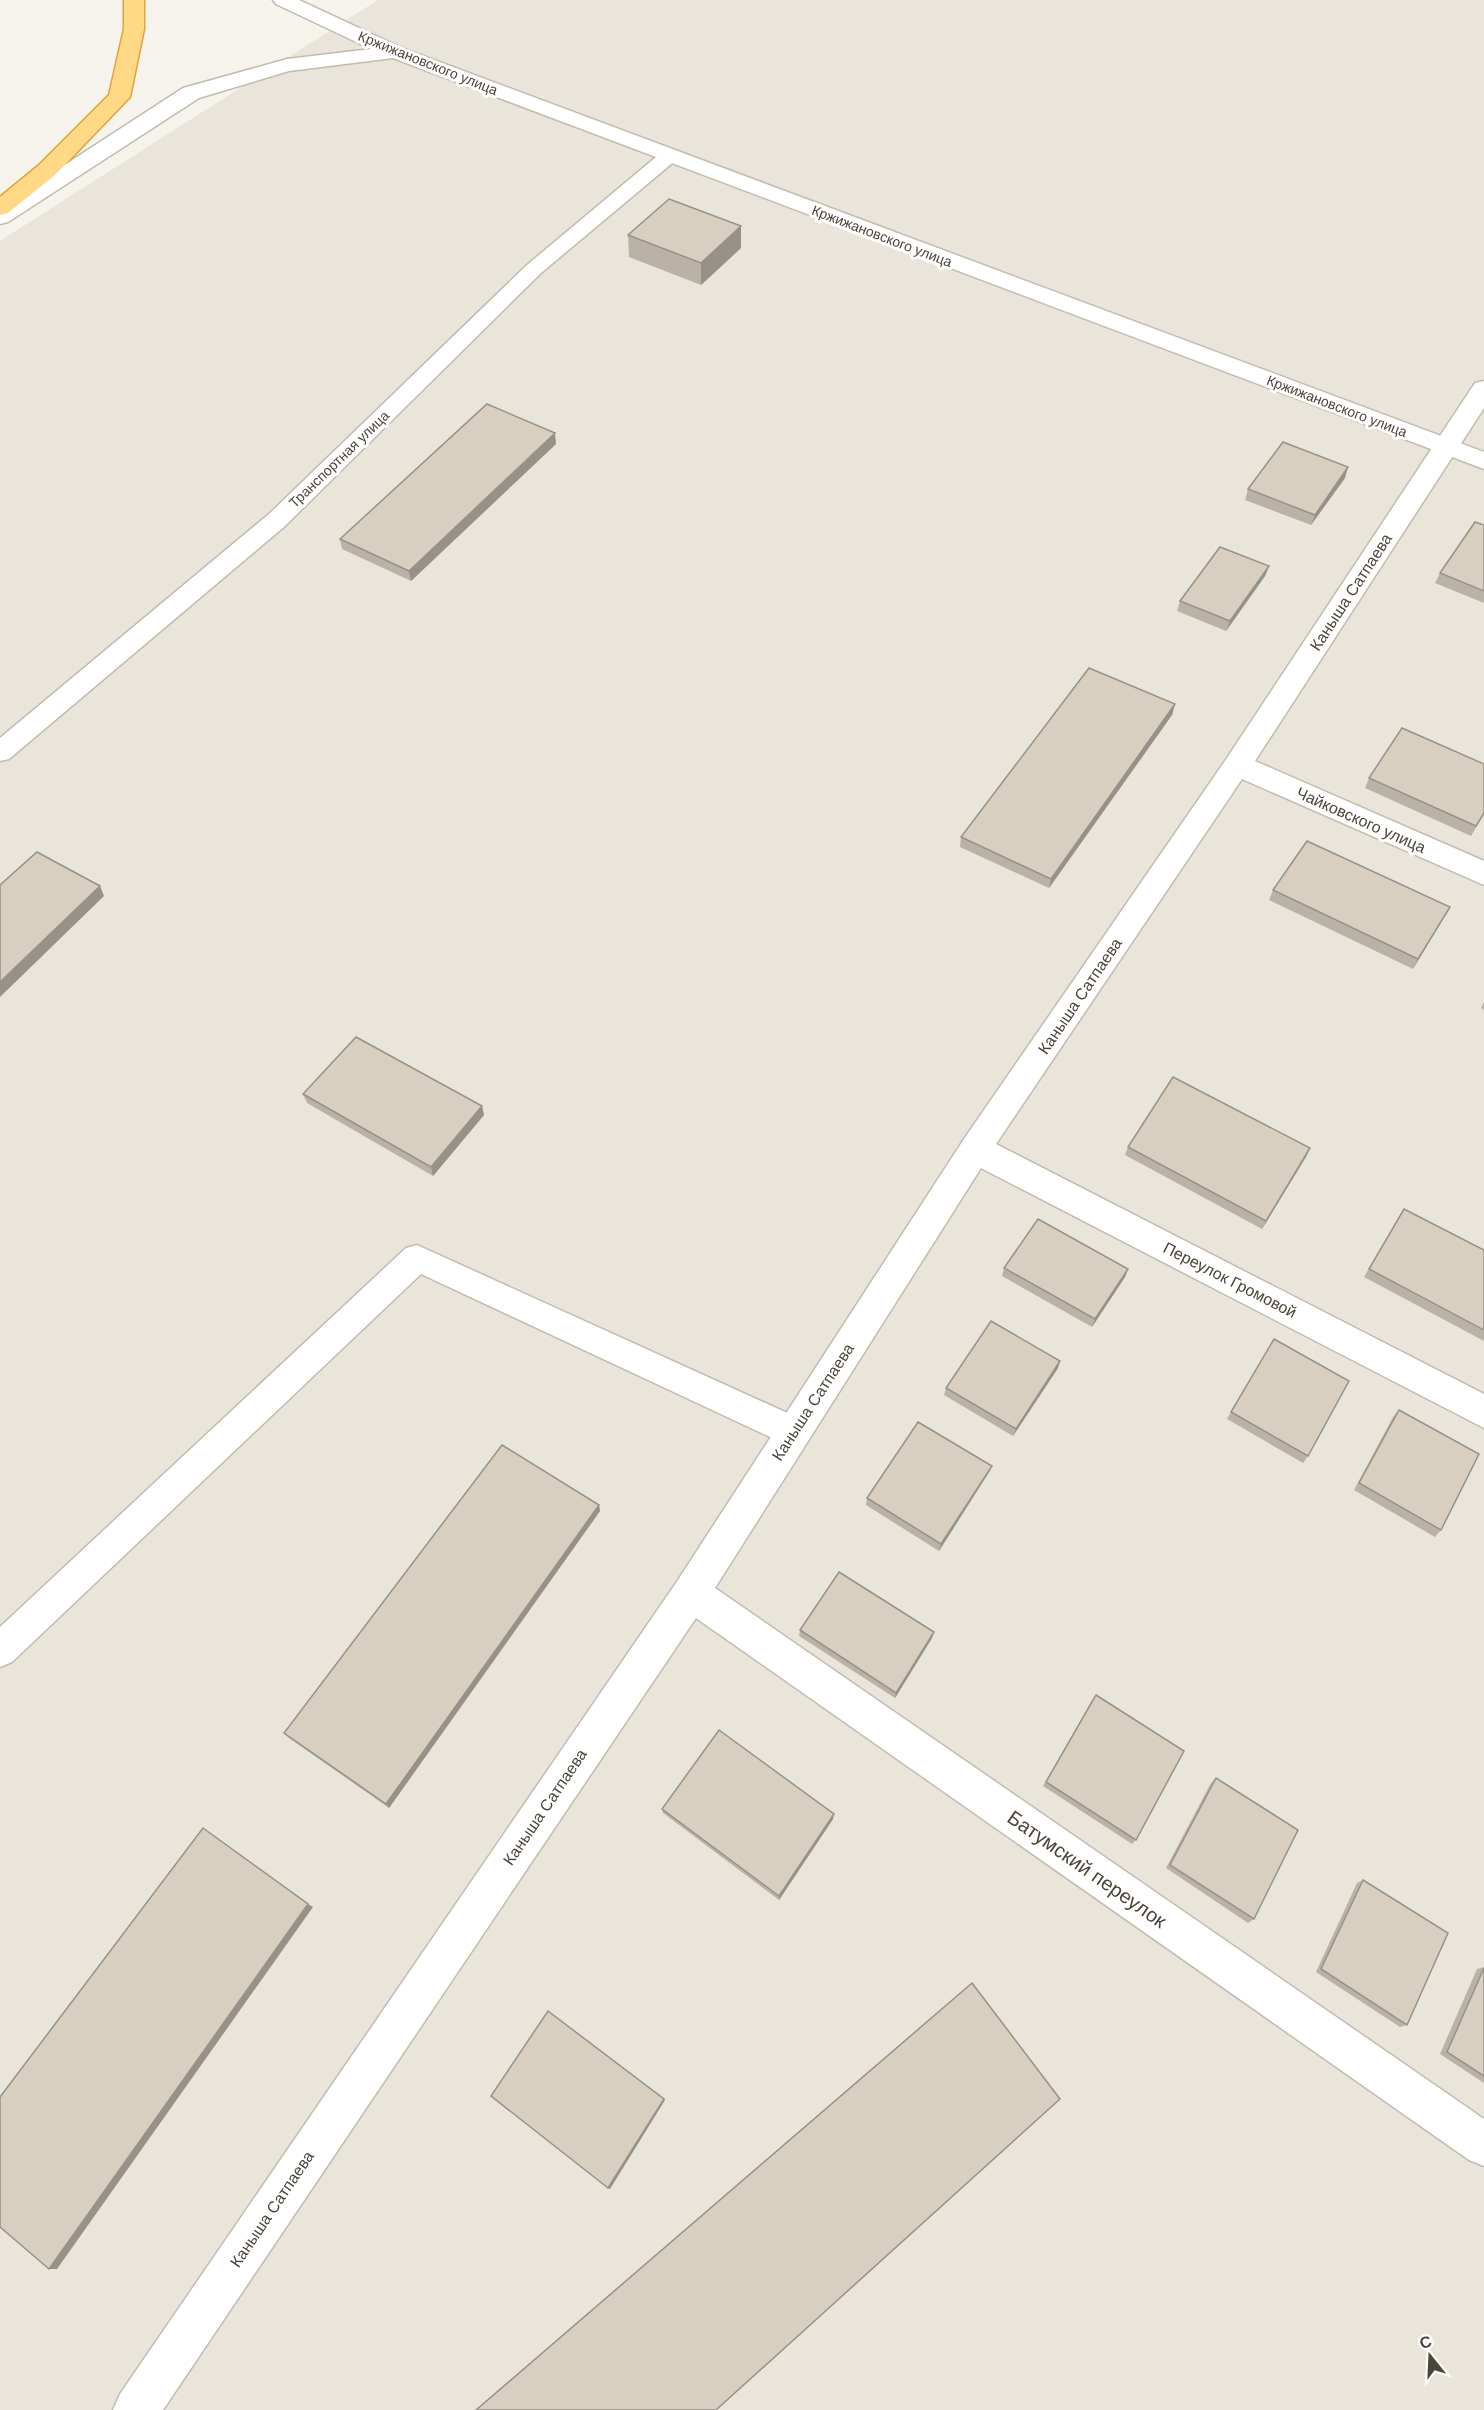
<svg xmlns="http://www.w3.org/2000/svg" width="1484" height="2410" font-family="'DM Sans',sans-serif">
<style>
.residential{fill:#eae5da}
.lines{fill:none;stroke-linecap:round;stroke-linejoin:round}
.service-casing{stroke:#c2bbae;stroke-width:3}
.minor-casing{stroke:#c2bbae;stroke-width:3}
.tertiary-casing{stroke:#c2bbae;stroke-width:3}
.trunk-casing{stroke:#e0a43c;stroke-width:3}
.service{fill:#fff;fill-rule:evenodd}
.minor{fill:#fff;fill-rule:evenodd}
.tertiary{fill:#fff;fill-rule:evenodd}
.trunk{fill:#ffd985;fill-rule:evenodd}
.wall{fill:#bab2a6}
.shaded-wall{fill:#979187}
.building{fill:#d8cfc1;stroke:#979187;stroke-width:1.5}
.labels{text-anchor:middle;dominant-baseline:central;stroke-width:6;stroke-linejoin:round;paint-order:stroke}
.far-street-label{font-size:14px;fill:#4b4439;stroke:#fff}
.street-label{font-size:16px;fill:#4b4439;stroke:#fff}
.near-street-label{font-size:20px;fill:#4b4439;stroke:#fff}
</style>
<rect width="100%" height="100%" fill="#f6f3ec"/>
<polygon class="residential" points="378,0 1484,0 1484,2410 0,2410 0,241"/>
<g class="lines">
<g class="service-casing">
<g id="service">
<polygon points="669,150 676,152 679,156 676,160 541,273 285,526 9,759 0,761 0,738 269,514 527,265 662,152"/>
<polygon points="417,1245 805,1421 810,1432 805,1443 794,1447 783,1443 421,1274 12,1662 0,1667 0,1627 406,1248"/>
</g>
</g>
<g class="minor-casing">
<polygon id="minor" points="1484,381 1484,408 1255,761 1484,861 1484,885 1242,779 996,1144 1484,1394 1484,1428 981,1168 715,1588 1484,2119 1484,2166 1469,2160 696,1618 163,2410 113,2410 120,2394 678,1580 964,1139 1227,758 1475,383"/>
</g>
<g class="tertiary-casing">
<polygon id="tertiary" points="273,0 299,0 402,48 1484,452 1484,469 393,58 289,71 199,98 8,222 0,224 0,207 183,88 287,59 371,49 276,4"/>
</g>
<g class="trunk-casing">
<polygon id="trunk" points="124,0 144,0 144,29 130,97 55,175 8,213 0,215 0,197 39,165 109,95 124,29"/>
</g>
<use href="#service" class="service"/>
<use href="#minor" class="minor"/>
<use href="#tertiary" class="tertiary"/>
<use href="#trunk" class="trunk"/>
</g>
<g class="wall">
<polygon points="628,235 741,248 701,285 629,257"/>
<polygon points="556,444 411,581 342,549 340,539"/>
<polygon points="1345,478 1311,525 1245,500 1248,489"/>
<polygon points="1484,525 1484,603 1435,583 1440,573"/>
<polygon points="1269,566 1265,576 1226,631 1177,611 1180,601"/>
<polygon points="1175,704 1172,715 1049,888 960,847 961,837"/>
<polygon points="1369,778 1484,814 1471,836 1365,788"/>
<polygon points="1273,890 1450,907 1413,969 1269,900"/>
<polygon points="1484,1002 1484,1010 1481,1008"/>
<polygon points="303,1094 482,1106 484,1115 433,1176 307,1103"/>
<polygon points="1128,1147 1310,1148 1262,1229 1125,1155"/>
<polygon points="1404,1209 1484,1250 1484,1341 1364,1277"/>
<polygon points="1004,1268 1128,1269 1125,1277 1092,1327 1002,1276"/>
<polygon points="1274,1339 1308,1456 1303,1463 1227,1419"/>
<polygon points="1058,1368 1013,1436 944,1395 946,1388"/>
<polygon points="1399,1410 1441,1530 1435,1537 1354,1490 1393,1417"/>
<polygon points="992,1466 989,1472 939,1551 866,1505 867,1498"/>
<polygon points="599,1505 600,1511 389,1808 289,1738 284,1733"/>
<polygon points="800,1630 934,1632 932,1638 895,1698 799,1636"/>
<polygon points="1092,1700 1136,1840 1132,1844 1043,1786"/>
<polygon points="1216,1778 1254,1919 1248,1923 1166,1868 1211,1783"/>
<polygon points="662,1809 833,1819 779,1900 663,1813"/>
<polygon points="1363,1880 1407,2025 1400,2027 1316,1972 1357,1883"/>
<polygon points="1484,1967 1484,2083 1440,2054 1477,1969"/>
</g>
<g class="shaded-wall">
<polygon points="741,226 741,248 701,285 701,263"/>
<polygon points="555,433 556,444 411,581 409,571"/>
<polygon points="1348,467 1345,478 1311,525 1315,515"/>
<polygon points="1269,566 1265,576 1226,631 1230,621"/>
<polygon points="1175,704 1172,715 1049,888 1051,879"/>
<polygon points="100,886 104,896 0,997 0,982"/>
<polygon points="1450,907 1444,917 1413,969 1418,959"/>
<polygon points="482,1106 484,1115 433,1176 431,1167"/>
<polygon points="1310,1148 1306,1157 1262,1229 1266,1221"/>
<polygon points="1128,1269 1125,1277 1092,1327 1095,1319"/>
<polygon points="1060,1361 1058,1368 1013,1436 1016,1429"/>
<polygon points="992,1466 989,1472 939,1551 941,1544"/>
<polygon points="599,1505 600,1511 389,1808 386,1804"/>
<polygon points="934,1632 932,1638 895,1698 896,1693"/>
<polygon points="834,1814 833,1819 779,1900 779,1896"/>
<polygon points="308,1904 313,1907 57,2269 49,2269"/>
<polygon points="664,2099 665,2100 610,2189 608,2188"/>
</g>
<g class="building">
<polygon points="669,199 741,226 701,263 628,235"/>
<polygon points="487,404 555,433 409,571 340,539"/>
<polygon points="1283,442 1348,467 1315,515 1248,489"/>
<polygon points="1475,522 1484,525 1484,591 1440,573"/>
<polygon points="1220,547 1269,566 1230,621 1180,601"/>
<polygon points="1089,668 1175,704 1051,879 961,837"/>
<polygon points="1402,728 1484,764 1484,813 1476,826 1369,778"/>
<polygon points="1307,841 1450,907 1418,959 1273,890"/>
<polygon points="37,852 100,886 0,982 0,885"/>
<polygon points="356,1037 482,1106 431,1167 303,1094"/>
<polygon points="1173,1077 1310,1148 1266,1221 1128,1147"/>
<polygon points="1404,1209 1484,1250 1484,1330 1369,1269"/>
<polygon points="1038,1219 1128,1269 1095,1319 1004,1268"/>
<polygon points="991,1321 1060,1361 1016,1429 946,1388"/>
<polygon points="1274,1339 1349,1381 1308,1456 1231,1412"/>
<polygon points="1399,1410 1479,1454 1441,1530 1359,1483"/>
<polygon points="918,1422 992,1466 941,1544 867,1498"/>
<polygon points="502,1445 599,1505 386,1804 284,1733"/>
<polygon points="839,1572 934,1632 896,1693 800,1630"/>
<polygon points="1096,1695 1184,1751 1136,1840 1046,1782"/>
<polygon points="719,1730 834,1814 779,1896 662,1809"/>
<polygon points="1216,1778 1298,1830 1254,1919 1170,1865"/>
<polygon points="203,1828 308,1904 49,2269 0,2227 0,2097"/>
<polygon points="1363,1880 1448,1933 1407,2025 1321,1969"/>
<polygon points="1484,1968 1484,2076 1447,2052"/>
<polygon points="972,1983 1060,2099 716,2410 476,2410"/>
<polygon points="548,2011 664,2099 608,2188 491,2096"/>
</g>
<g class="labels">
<g class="far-street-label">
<text transform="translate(428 63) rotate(22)">Кржижановского улица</text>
<text transform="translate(882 236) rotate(21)">Кржижановского улица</text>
<text transform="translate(1337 406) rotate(21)">Кржижановского улица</text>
<text transform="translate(339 459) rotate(-44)">Транспортная улица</text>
</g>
<g class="street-label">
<text transform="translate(1351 592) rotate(-57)">Каныша Сатпаева</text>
<text transform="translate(1361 820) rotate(24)">Чайковского улица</text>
<text transform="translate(1080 996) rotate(-56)">Каныша Сатпаева</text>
<text transform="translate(1230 1280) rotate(27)">Переулок Громовой</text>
<text transform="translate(813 1402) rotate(-57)">Каныша Сатпаева</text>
<text transform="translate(545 1807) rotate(-56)">Каныша Сатпаева</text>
<text transform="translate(272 2209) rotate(-56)">Каныша Сатпаева</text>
</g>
<g class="near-street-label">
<text transform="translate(1087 1869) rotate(35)">Батумский переулок</text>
</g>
</g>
<g transform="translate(1430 2356) rotate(342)" stroke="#ffffff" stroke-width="4.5" paint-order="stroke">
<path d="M0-4.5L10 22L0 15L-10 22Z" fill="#4b4439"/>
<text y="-9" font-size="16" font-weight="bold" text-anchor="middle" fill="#4b4439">С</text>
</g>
</svg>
